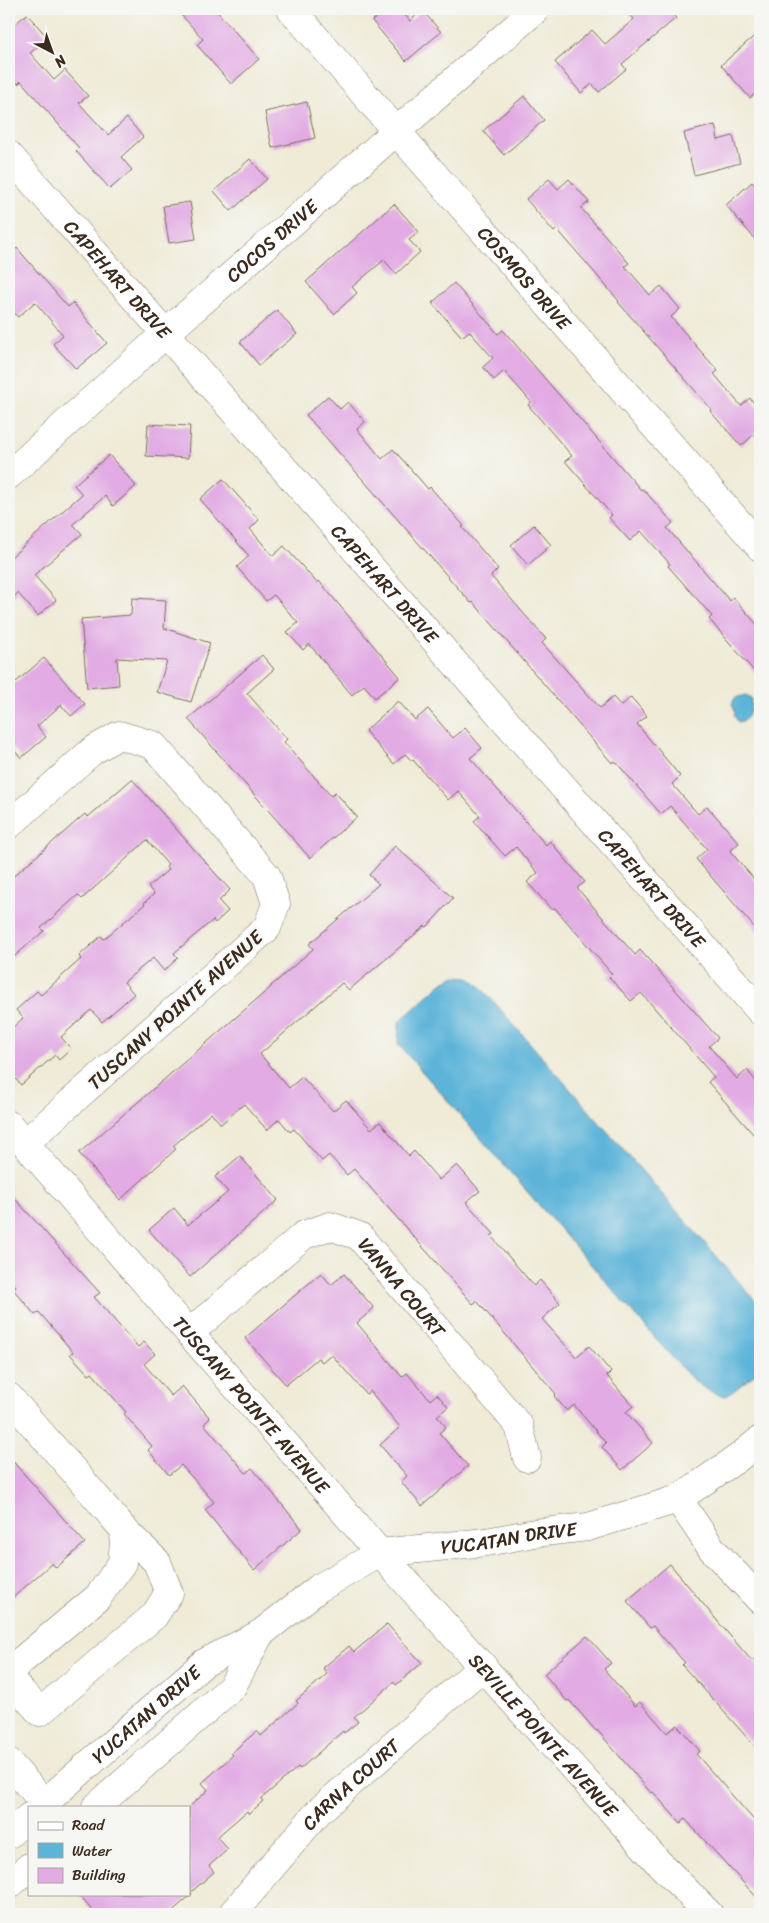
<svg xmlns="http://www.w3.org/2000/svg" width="769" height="1923" font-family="Sriracha,sans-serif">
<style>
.water{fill:#5cb4d9;stroke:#4c6f7c}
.building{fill:#e2abe4}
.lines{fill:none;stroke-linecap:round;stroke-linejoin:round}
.minor-casing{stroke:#7a6e5f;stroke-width:29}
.minor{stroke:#fff;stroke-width:28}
.labels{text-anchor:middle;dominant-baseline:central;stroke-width:4;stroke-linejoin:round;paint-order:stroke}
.street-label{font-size:19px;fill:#3b2a1e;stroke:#f6f6f2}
</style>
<rect width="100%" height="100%" fill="#f6f6f2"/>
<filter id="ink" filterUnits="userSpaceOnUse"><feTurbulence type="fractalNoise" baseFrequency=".02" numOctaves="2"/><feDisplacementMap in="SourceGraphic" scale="10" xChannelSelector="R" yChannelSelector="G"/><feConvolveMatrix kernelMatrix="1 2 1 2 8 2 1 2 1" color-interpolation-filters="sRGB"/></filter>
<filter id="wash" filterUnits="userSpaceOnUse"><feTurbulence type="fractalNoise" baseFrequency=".0096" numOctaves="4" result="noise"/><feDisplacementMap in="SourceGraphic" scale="20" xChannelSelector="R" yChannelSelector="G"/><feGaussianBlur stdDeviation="1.12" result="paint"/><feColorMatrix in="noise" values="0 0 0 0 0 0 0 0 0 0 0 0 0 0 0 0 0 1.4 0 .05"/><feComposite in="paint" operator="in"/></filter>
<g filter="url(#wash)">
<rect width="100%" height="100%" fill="#efebd7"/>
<g class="water">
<path d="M746 695 751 698C751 710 751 720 738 722L734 715 735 712 732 704 735 698Z"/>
<path d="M455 976 469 977 479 985 760 1306V1370L727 1396C701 1393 687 1373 670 1355L398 1044 399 1022 443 982Z"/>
</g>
<g id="blocks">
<g class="building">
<polygon points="176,9 215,9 259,59 231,84 197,45 203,39"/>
<polygon points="387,9 400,9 410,21 422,10 441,32 406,61 372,21"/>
<polygon points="625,9 668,9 676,18 622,64 626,69 599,92 592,84 581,93 555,62 592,30 605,44 634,19"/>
<polygon points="27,14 48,38 30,53 54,80 65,70 88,96 79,103 108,135 127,118 143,137 121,157 132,170 110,189 76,151 79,148 21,81 18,84 9,73 9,29"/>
<polygon points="760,31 760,89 750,98 721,65"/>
<polygon points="524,96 544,120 504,155 483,131"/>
<polygon points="307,102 315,138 272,148 265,112"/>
<polygon points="715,125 718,140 733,136 740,163 694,175 684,133"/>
<polygon points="250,159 267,179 231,211 214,191"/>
<polygon points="549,179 558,189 569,179 589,202 581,208 629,263 625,266 650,295 661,286 680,309 671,317 718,371 714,374 741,406 750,398 760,411 760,429 741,446 710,411 712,410 618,302 619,301 557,229 554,232 526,199"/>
<polygon points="752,182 760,191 760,245 726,205"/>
<polygon points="190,202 196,239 169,243 163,206"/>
<polygon points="394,204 419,232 409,240 420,252 396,274 384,260 352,287 357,293 334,314 306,282"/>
<polygon points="17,248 68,307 73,303 107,343 76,369 53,344 63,335 35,302 18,317 9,307 9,256"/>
<polygon points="454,283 498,334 503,330 641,490 643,489 673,523 667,528 730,601 733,597 760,628 760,678 709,619 712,616 668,566 670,564 641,531 630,541 609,518 612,515 565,461 572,456 528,405 531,402 504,371 494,380 483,367 493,358 469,331 462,337 432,303"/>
<polygon points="277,310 297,334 259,365 240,342"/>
<polygon points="328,396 340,409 348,402 365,422 357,429 382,459 393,449 428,489 430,487 464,526 462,527 498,569 491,576 546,639 542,643 600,708 613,697 621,706 631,697 647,716 637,724 680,776 672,784 698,814 707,806 739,843 730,851 760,886 760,934 696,859 707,849 670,806 661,814 615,761 612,763 473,602 471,603 306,415"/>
<polygon points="148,424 190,426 188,458 146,456"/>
<polygon points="109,455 136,486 113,506 105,496 73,524 82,534 34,575 56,600 38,616 18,593 9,601 9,559 82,494 74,485"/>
<polygon points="223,479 259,520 250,529 273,556 284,546 317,583 319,581 400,677 375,698 364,685 352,695 309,644 303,650 287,632 298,623 274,595 266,601 237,567 249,556 200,499"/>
<polygon points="534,525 551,545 528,565 511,545"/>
<polygon points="132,598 166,600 164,628 210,643 191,702 157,692 167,661 117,658 119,685 87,688 81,619 131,615"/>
<polygon points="262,655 274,669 247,693 287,739 284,742 331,796 335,792 357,817 310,858 188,719"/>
<polygon points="44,658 85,704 71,716 61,705 37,726 46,737 21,758 9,744 9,688"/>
<polygon points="398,701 415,720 428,709 453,738 465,728 482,748 470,758 546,845 550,841 585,882 577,888 635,955 640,950 718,1038 709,1046 737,1079 747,1070 760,1086 760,1142 708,1082 714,1077 651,1004 641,993 631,1001 609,977 612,974 555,908 552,910 527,882 538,873 516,847 505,856 474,821 480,816 458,791 448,800 413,760 412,761 405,754 394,764 365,731"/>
<polygon points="132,779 230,890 219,901 228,911 215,923 213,920 174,953 178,958 164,971 153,958 124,982 134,994 102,1022 91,1010 61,1037 71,1049 59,1060 55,1055 21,1085 9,1071 9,1031 23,1018 16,1010 37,991 41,995 81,959 79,956 101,936 104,939 145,904 144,903 154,894 148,887 168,870 166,867 168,865 147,840 82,899 78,895 41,928 44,931 9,961 9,880 85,814 88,817"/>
<polygon points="395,846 453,898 427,927 425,926 349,990 342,983 260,1054 289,1088 302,1077 333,1111 346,1100 371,1129 380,1122 409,1156 414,1151 439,1180 457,1165 480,1191 466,1202 494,1234 491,1236 534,1286 540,1280 560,1303 542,1319 576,1357 589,1346 611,1372 607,1376 633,1406 626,1412 653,1443 622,1470 602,1447 606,1443 574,1405 567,1411 554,1396 556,1394 477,1301 473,1304 354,1169 347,1175 329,1155 322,1161 294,1129 290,1132 279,1119 267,1130 244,1104 221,1124 211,1113 173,1146 176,1149 120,1200 79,1153 271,987 271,986 313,949 309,944 379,884 369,875"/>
<polygon points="240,1156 278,1200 190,1277 149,1230 174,1208 188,1225 228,1192 215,1177"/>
<polygon points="9,1192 100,1293 94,1297 138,1347 144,1342 155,1354 144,1364 171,1396 182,1386 210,1418 204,1424 246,1473 252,1468 302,1529 254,1570 205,1510 214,1502 181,1465 169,1475 148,1450 152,1446 124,1414 126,1412 92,1373 89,1375 70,1354 73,1352 39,1312 35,1315 13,1289 16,1286 9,1278"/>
<polygon points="321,1273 331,1285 344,1274 374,1308 357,1323 402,1377 407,1373 430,1400 437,1394 448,1407 437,1416 446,1427 439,1433 468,1466 422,1506 401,1482 407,1476 380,1445 400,1427 370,1391 366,1394 331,1354 322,1362 318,1358 286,1385 245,1338"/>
<polygon points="9,1457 85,1543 56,1568 52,1563 9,1601"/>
<polygon points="670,1564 719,1623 751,1660 753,1659 760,1668 760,1752 682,1665 685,1663 653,1626 650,1628 627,1601"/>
<polygon points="387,1624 422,1663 396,1685 394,1682 354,1717 358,1722 344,1733 343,1731 300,1769 298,1767 261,1799 263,1801 249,1814 247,1811 217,1837 228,1849 209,1866 214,1872 189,1894 189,1807 208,1790 202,1783 233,1755 231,1753 257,1731 261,1736 298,1703 296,1701 327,1674 323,1668 349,1646 354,1652"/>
<polygon points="587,1636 611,1663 604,1669 635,1706 640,1702 667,1733 677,1725 700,1751 696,1754 760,1827 760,1901 685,1819 681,1824 653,1792 651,1793 597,1730 596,1731 569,1700 567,1701 544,1674"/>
<polygon points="78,1894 192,1894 169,1914 95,1914"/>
</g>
</g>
</g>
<g filter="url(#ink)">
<use href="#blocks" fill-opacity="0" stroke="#7a6e5f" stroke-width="1"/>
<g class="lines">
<g class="minor-casing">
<g id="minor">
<path id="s1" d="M291 9 397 132 760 547"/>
<path id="s2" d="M9 155 760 1011"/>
<path id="s3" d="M9 475 166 333 536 9"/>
<polyline points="9,825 92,751 119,735 153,745 267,876 276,904 267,928 25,1143"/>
<path id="s4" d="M9 1125 380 1553 656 1860 709 1914"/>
<path id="s5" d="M189 1333 304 1235 330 1226 359 1236 519 1426 527 1458"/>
<polyline points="9,1397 79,1477 125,1531 122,1563 98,1597 9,1671"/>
<polyline points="678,1499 712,1549 760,1600"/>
<polyline points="9,1678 40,1712 154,1616 169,1593 157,1562 125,1531"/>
<polyline points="9,1763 48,1807"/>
<path id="s6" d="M40 1807 204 1663 260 1634 319 1588 380 1553 486 1542 535 1533 588 1527 678 1499 738 1458 760 1440"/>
<polyline points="96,1807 232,1687 260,1634"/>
<polyline points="9,1834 29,1817"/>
<polyline points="9,1885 29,1867"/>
<path id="s7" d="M232 1914 319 1811 483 1666"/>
</g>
</g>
<use href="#minor" class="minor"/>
</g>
</g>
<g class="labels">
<g class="street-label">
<text stroke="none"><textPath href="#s3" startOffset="352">COCOS DRIVE</textPath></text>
<text stroke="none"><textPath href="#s1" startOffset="356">COSMOS DRIVE</textPath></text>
<text stroke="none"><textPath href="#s2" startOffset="165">CAPEHART DRIVE</textPath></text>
<text stroke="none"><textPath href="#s2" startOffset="570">CAPEHART DRIVE</textPath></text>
<text stroke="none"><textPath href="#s2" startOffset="975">CAPEHART DRIVE</textPath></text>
<text transform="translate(175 1010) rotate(-42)">TUSCANY POINTE AVENUE</text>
<text stroke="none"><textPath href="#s5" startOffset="276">VANNA COURT</textPath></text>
<text stroke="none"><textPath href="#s4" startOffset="370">TUSCANY POINTE AVENUE</textPath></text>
<text stroke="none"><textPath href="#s6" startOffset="556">YUCATAN DRIVE</textPath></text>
<text stroke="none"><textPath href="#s6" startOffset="141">YUCATAN DRIVE</textPath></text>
<text stroke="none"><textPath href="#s4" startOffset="811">SEVILLE POINTE AVENUE</textPath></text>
<text stroke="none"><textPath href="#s7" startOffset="176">CARNA COURT</textPath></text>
</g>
</g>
<rect width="769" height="1923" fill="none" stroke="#f6f6f2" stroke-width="30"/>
<rect x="28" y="1806" width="162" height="90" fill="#f6f6f2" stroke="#aba49d"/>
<rect x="38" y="1822" width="25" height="8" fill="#ffffff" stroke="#aba49d"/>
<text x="72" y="1830" font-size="15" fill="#3b2a1e">Road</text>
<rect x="38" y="1843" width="25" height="15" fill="#5cb4d9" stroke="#aba49d"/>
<text x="72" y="1856" font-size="15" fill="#3b2a1e">Water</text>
<rect x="38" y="1868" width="25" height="15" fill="#e2abe4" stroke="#aba49d"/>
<text x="72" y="1880" font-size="15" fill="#3b2a1e">Building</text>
<g transform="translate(52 52) rotate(139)" stroke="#f6f6f2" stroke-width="4" paint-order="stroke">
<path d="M0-4L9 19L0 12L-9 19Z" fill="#3b2a1e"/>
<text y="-8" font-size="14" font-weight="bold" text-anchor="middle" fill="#3b2a1e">N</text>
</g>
</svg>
